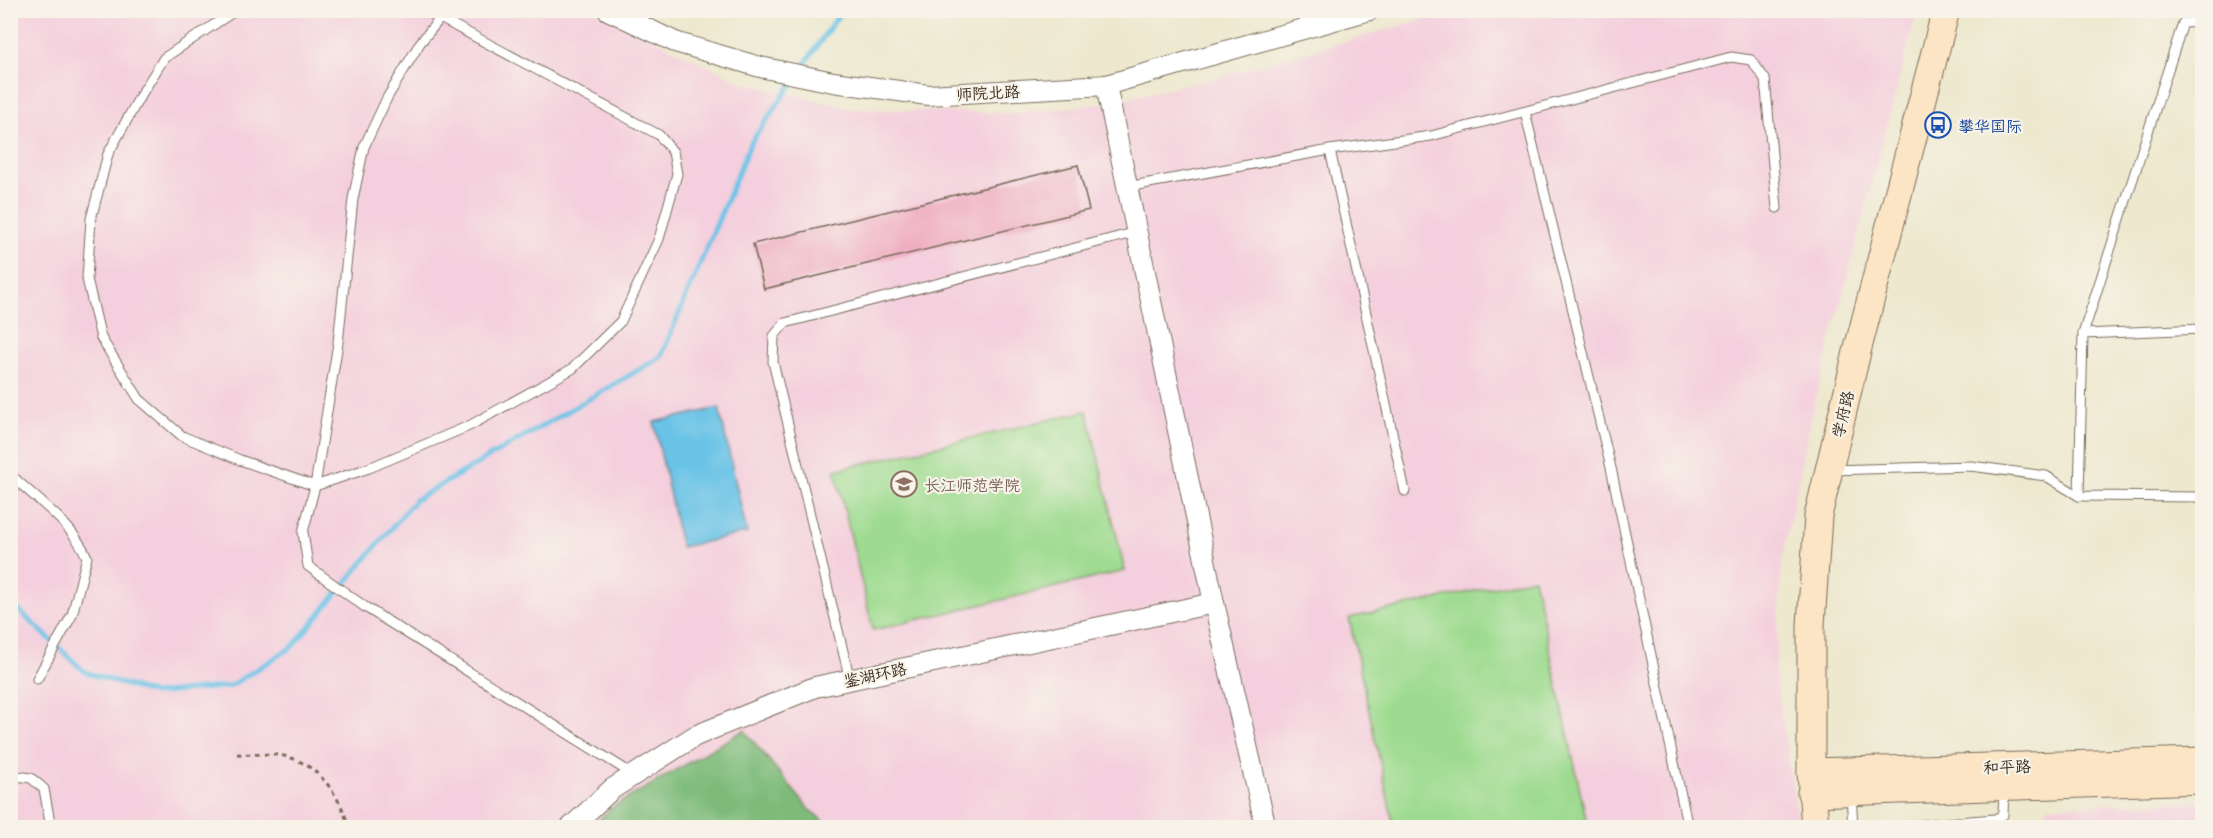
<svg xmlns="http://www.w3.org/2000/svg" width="2213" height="838" font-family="Mali,'LXGW WenKai TC',sans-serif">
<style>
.built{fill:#f4cfdd}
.green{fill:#9edb90;stroke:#6c8257;stroke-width:1.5}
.forest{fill:#7ebb7a;stroke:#5c724c;stroke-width:1.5}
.water{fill:#69c3e7;stroke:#527682;stroke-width:1.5}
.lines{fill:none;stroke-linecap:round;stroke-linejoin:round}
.stream{stroke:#69c3e7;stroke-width:5}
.building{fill:#efaec2}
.lane-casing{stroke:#796c5c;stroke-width:11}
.street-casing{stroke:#796c5c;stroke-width:22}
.secondary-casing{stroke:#796c5c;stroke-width:29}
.path{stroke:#796c5c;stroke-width:3;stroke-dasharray:4.5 4.5;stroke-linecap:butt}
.lane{stroke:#fff;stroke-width:9}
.street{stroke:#fff;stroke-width:20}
.secondary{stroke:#fce5c4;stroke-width:27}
.labels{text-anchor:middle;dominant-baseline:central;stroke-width:4.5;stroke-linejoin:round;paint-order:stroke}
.street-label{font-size:16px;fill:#3b2a1e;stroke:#f7f3e8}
.transit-label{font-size:16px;fill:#164399;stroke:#f7f3e8;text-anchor:start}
.education-label{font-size:16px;fill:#785e54;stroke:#f7f3e8;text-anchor:start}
</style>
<rect width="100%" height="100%" fill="#f7f3e8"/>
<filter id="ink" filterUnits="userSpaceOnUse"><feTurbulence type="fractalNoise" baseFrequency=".0167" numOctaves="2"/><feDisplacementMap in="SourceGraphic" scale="12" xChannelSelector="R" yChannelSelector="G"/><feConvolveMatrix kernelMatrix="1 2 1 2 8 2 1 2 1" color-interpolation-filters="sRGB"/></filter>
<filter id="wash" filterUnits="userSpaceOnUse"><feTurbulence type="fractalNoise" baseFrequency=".008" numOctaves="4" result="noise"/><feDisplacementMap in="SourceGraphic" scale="24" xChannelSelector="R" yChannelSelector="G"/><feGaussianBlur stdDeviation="1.35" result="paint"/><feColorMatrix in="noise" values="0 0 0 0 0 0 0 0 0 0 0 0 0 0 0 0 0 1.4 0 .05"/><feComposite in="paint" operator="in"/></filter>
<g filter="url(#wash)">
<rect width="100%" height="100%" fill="#ede8ce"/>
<g class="built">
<polygon points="10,11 595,11 743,83 853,109 1012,113 1094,105 1212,79 1452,11 1917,11 1813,408 1782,559 1775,673 1799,827 11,827"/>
<polygon points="2202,802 2202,827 2048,827 2047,806"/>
</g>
<g class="green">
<polygon points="1087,411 1125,571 873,630 835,470"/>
<polygon points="1534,578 1588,827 1394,827 1349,618"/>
</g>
<polygon class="forest" points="744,730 809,809 831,827 592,827 611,808"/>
<polygon class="water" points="719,408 747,533 681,547 654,422"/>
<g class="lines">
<g class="stream">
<polyline points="800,71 842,10"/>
<polyline points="10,602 85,672 154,694 230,686 292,647 415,500 661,357 750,144 795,79"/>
</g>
</g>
<g id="blocks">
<polygon class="building" points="1078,165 1089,210 764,289 753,244"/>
</g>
</g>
<g filter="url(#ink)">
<use href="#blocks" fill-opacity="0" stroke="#796c5c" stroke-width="1.5"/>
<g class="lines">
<g class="lane-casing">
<g id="lane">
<polyline points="236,10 164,58 139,98 108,154 91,219 87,279 101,338 139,399 182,436 240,460 315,486 369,468 469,426 572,369 621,321 659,239 677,174 673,152 659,135 425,10"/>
<polyline points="447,10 420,43 387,98 364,147 353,199 338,343 315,486 303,532 308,566 365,607 634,775"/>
<polyline points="1525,112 1611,468 1688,828"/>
<polyline points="1330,150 1405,491"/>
<polyline points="1127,187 1330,150 1431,136 1731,57 1751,60 1765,79 1777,208"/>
<polyline points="2083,334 2202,329"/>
<polyline points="1830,470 1971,466 2046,476 2079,496 2202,497"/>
<path d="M10 474C38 501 71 522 87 557L72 615 37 679"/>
<polyline points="2079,496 2083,334 2183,23 2202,22"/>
<polyline points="850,680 773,362 774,336 785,323 1137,232"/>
<polyline points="10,775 31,778 44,789 51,828"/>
<polyline points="1851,794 1853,828"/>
<polyline points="1853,827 1884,827"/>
<polyline points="1884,828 1995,819 2003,815 2004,789"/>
</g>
</g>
<g class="street-casing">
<g id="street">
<polyline points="608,10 675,42 760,67 833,82 928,95 1106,85 1370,10"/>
<polyline points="1106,85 1214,603 1266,828"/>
<polyline points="570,828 612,789 695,736 815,687 1214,603"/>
</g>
</g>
<g class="secondary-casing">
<g id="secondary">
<polyline points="1811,772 2202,761"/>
<polyline points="1811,793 2202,780"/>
<polyline points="1815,828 1811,772 1811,625 1818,516 1857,352 1946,10"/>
</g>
</g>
<path class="path" d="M237 754C252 755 269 753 284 756 317 763 339 794 348 824L346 828"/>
<use href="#lane" class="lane"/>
<use href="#street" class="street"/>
<use href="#secondary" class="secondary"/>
</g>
</g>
<defs>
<g id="bus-ring" transform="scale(1.35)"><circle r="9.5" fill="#f7f3e8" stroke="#1a4fb4" stroke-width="1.5"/><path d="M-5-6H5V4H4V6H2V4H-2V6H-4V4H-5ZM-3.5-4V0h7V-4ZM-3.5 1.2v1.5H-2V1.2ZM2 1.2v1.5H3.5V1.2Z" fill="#1a4fb4"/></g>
<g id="university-ring" transform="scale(1.35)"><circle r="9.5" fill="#f7f3e8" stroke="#8d6e63" stroke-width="1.5"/><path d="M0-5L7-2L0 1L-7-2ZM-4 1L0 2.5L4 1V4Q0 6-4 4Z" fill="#8d6e63"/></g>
</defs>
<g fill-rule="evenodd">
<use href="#bus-ring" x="1938" y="125"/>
<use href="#university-ring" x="904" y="484"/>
</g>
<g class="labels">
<g class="street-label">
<text transform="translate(988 92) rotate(-3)">师院北路</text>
<text transform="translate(1842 414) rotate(-77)">学府路</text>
<text transform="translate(875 674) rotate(-12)">鉴湖环路</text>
<text transform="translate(2007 766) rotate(-2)">和平路</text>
</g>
<g class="transit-label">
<text x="1958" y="125">攀华国际</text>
</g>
<g class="education-label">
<text x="924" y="484">长江师范学院</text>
</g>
</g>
<rect width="2213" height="838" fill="none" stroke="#f7f3e8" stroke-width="36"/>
</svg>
